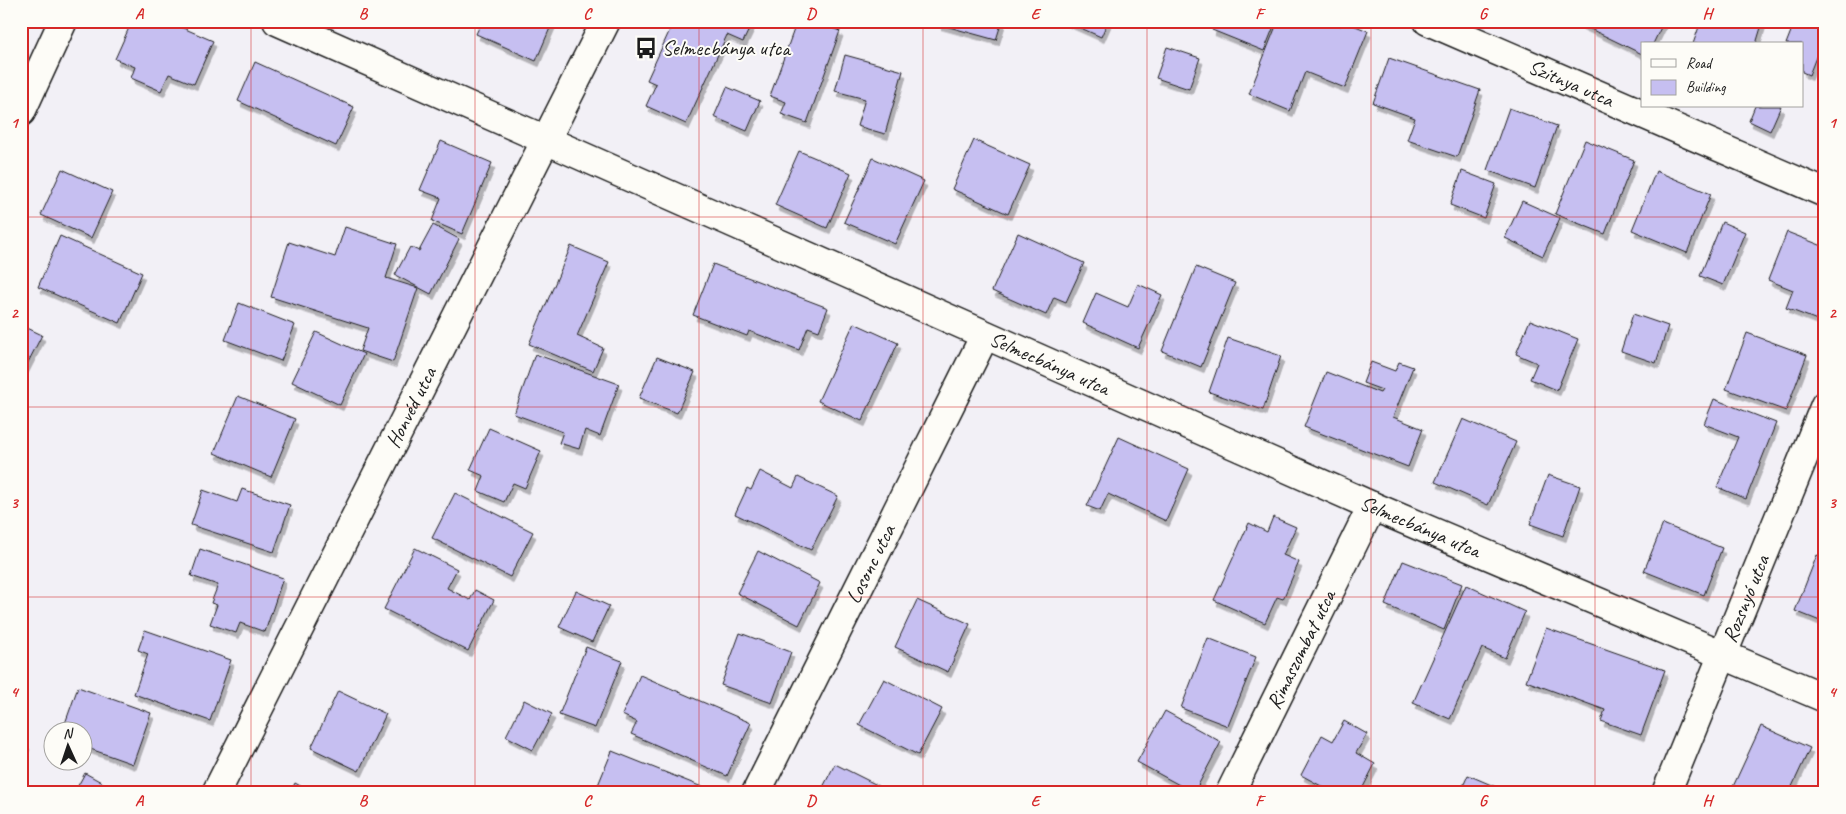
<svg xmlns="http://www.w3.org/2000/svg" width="1846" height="814" font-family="Caveat,sans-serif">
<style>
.building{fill:#c6bff1;stroke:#1c1c1c;filter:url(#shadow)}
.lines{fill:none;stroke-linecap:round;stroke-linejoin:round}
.minor-casing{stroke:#1c1c1c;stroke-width:31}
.tertiary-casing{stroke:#1c1c1c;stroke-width:31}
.minor{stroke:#fdfcf7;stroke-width:28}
.tertiary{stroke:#fdfcf7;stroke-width:28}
.grid{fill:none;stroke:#d62828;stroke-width:1;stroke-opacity:0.55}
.labels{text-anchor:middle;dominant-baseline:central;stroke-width:4;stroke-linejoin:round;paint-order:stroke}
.poi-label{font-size:21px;fill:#1c1c1c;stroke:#fdfcf7;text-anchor:start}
.street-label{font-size:21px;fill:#1c1c1c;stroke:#fdfcf7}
.neatline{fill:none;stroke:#d62828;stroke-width:2}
.grid-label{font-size:16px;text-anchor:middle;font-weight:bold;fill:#d62828}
</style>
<defs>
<filter id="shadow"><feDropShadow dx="3" dy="5.5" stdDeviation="0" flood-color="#0004"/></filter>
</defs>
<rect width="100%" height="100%" fill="#f2f0f6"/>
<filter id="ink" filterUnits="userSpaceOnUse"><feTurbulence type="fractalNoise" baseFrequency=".02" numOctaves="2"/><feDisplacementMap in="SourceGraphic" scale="10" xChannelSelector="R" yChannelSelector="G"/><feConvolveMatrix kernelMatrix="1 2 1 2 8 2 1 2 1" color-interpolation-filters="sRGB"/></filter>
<g filter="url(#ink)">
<g class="building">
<polygon points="132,21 167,21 213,41 194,84 169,74 161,91 131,78 135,67 115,59"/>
<polygon points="482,21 553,21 536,61 476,34"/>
<polygon points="674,21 753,21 743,42 727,35 686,124 646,106 656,84 647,80"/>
<polygon points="797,21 812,21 840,31 807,123 781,114 786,102 770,96"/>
<polygon points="939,21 1002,21 996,40 938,24"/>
<polygon points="1065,21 1108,21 1101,37"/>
<polygon points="1215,21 1276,21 1264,51 1212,30"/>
<polygon points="1278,21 1328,21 1341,26 1343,21 1368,31 1345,88 1305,72 1290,111 1249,94"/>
<polygon points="1579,21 1664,21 1653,44 1642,44 1642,54 1578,23"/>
<polygon points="1701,21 1763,21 1756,44 1693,44"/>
<polygon points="1795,21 1816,21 1824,25 1825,22 1825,34 1809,75 1802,72 1802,44 1786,44"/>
<polygon points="1167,47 1200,58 1189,89 1156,78"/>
<polygon points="845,55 903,71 885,134 857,126 865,99 835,91"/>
<polygon points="1389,58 1480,90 1457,157 1407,140 1415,118 1373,103"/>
<polygon points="255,62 354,107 336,146 238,101"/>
<polygon points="727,87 760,101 747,131 714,117"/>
<polygon points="1755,106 1781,106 1770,131 1749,121"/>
<polygon points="1509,108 1557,126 1535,188 1487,170"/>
<polygon points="974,140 1030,165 1008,214 952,189"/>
<polygon points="1585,140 1634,160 1605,234 1555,214"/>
<polygon points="441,141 492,163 462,234 432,221 441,198 420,190"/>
<polygon points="799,151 851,173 827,228 775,205"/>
<polygon points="873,158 924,181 895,244 844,222"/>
<polygon points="62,169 112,192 91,238 41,215"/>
<polygon points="1462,171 1496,184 1484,218 1450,205"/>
<polygon points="1656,171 1711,194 1687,253 1632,230"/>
<polygon points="1522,201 1560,218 1543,256 1505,238"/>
<polygon points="1722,222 1745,232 1723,285 1700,276"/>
<polygon points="433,225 459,239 431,294 395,275 410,247 419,251"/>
<polygon points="345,227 397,244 386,278 418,288 393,362 360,351 368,328 271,297 289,242 335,257"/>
<polygon points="1787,232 1825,247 1825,323 1786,308 1793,290 1768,280"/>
<polygon points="1018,233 1084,263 1066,302 1054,297 1046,315 992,291"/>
<polygon points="60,236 142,273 120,323 38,287"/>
<polygon points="571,246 609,262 577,336 603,348 593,371 529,344"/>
<polygon points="713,264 828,308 819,331 808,327 799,350 749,331 747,336 693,315"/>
<polygon points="1196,267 1235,283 1201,367 1162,351"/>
<polygon points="1138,284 1162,295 1138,348 1083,323 1096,293 1128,307"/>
<polygon points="239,303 295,325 281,361 225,340"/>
<polygon points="1633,314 1668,326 1656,363 1621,351"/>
<polygon points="1530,320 1578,339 1557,390 1530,379 1537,363 1516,354"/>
<polygon points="854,323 898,343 862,421 818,401"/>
<polygon points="21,325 42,335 21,376"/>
<polygon points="316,332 364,354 340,405 292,382"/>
<polygon points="1747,333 1807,355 1786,411 1726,389"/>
<polygon points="1228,338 1281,356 1263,410 1209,392"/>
<polygon points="535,354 619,384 600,436 585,430 579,449 559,443 563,432 514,414"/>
<polygon points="657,357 695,372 677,413 639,398"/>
<polygon points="1371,362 1395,371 1399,362 1413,367 1393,417 1423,429 1408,467 1304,427 1326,372 1380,393 1382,390 1363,383"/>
<polygon points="238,396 295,419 271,477 214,453"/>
<polygon points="1714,399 1776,423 1746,499 1717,487 1738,437 1704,424"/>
<polygon points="1463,419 1516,442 1488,505 1435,482"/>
<polygon points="489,428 541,451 525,488 513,483 504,502 478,491 484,476 470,470"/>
<polygon points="1119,437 1189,469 1166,521 1108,494 1100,511 1087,506"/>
<polygon points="760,471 793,488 798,477 838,496 811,550 735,514 747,488 751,490"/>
<polygon points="1548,475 1580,486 1563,536 1530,524"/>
<polygon points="242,489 290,505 274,552 191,525 203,490 237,502"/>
<polygon points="455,493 533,532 510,577 432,538"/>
<polygon points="1273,517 1296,527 1283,555 1299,562 1283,599 1277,597 1265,623 1214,600 1249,523 1267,532"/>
<polygon points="1663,524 1722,548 1704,595 1644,571"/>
<polygon points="415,548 457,569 447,588 470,600 475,590 494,600 468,651 384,609"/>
<polygon points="200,549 283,578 265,632 240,623 236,633 210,624 217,605 211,603 218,585 191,576"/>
<polygon points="758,551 820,583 799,625 737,593"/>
<polygon points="1817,555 1825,558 1825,623 1795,611"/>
<polygon points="1403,561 1462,584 1444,630 1385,605"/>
<polygon points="1466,585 1525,612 1505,658 1482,648 1450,719 1413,703"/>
<polygon points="576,591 609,606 592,642 559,627"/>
<polygon points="917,600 970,624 948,672 895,647"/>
<polygon points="1546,628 1665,670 1641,735 1601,721 1605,710 1526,681"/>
<polygon points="145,630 231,660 210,721 134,694 148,654 138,650"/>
<polygon points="740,633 791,652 772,703 721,685"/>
<polygon points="1208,638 1256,657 1228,726 1181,708"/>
<polygon points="586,647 622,661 595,728 559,715"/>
<polygon points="640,675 751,723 727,776 631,734 637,722 622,715"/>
<polygon points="884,679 942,709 918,755 859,725"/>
<polygon points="78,687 151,713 133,764 82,746 82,732 62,732"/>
<polygon points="338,691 386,714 359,771 311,748"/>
<polygon points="524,700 552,714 533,750 506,736"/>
<polygon points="1165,711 1221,742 1194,793 1137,762"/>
<polygon points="1344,721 1367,734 1356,753 1375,764 1360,793 1334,793 1301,775 1322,735 1333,741"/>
<polygon points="1761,726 1810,748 1789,793 1736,793 1731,791"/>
<polygon points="21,741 27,744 21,757"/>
<polygon points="612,751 717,793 617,793 598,785"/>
<polygon points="835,764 879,786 876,793 820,793"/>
<polygon points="85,773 121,793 74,793"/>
<polygon points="1468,775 1510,793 1460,793"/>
<polygon points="295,783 313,793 290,793"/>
</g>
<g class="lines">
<g class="minor-casing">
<g id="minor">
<path id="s1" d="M277 21 1372 506 1825 698"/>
<path id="s2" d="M1428 21 1825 193"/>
<polyline points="21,112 63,21"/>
<path id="s3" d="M756 793 985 335"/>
<path id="s4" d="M1230 793 1372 506"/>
<path id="s5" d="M1666 793 1825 405"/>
</g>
</g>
<g class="tertiary-casing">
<g id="tertiary">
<path id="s6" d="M216 793 606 21"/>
</g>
</g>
<use href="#minor" class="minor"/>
<use href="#tertiary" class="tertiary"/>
</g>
</g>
<path class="grid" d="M251 21V793M475 21V793M699 21V793M923 21V793M1147 21V793M1371 21V793M1595 21V793M21 217H1825M21 407H1825M21 597H1825"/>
<defs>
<g id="bus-bare" transform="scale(1.725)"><path d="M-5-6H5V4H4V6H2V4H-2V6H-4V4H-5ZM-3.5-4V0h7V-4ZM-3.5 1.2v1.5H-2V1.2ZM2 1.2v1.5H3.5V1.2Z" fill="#1c1c1c" stroke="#fdfcf7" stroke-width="2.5" paint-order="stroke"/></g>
</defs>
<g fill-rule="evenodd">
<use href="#bus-bare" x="646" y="48"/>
</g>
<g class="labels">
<g class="poi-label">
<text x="662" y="48">Selmecbánya utca</text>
</g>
<g class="street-label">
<text stroke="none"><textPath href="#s2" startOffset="156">Szitnya utca</textPath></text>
<text stroke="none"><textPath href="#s1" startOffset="845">Selmecbánya utca</textPath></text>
<text stroke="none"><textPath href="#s6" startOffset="432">Honvéd utca</textPath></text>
<text stroke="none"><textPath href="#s1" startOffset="1250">Selmecbánya utca</textPath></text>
<text stroke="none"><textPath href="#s3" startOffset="256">Losonc utca</textPath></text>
<text stroke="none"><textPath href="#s5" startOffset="210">Rozsnyó utca</textPath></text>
<text stroke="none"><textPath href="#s4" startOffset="160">Rimaszombat utca</textPath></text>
</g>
</g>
<rect width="1846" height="814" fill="none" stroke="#fdfcf7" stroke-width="55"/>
<rect x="1641" y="42" width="162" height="65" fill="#fdfcf7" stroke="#a3a29f"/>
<rect x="1651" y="59" width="25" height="8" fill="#fdfcf7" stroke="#a3a29f"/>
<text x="1686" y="68" font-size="15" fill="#1c1c1c">Road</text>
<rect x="1651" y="80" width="25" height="15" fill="#c6bff1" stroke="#a3a29f"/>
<text x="1686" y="92" font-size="15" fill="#1c1c1c">Building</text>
<g transform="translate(68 746) rotate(357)"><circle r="24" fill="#fdfcf7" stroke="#a3a29f"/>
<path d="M0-4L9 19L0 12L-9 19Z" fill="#1c1c1c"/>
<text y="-8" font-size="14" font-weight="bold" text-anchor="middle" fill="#1c1c1c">N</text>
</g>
<rect x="28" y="28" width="1790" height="758" class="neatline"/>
<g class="grid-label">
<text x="139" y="19">A</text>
<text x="363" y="19">B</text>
<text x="587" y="19">C</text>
<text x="811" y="19">D</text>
<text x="1035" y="19">E</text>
<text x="1259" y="19">F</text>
<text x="1483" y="19">G</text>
<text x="1707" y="19">H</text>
<text x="14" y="128">1</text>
<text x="1832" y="128">1</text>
<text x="14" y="318">2</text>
<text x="1832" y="318">2</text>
<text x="14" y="508">3</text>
<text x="1832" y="508">3</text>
<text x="14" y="697">4</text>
<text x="1832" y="697">4</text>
<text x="139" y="806">A</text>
<text x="363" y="806">B</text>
<text x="587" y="806">C</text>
<text x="811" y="806">D</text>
<text x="1035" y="806">E</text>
<text x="1259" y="806">F</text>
<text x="1483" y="806">G</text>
<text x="1707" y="806">H</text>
</g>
</svg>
